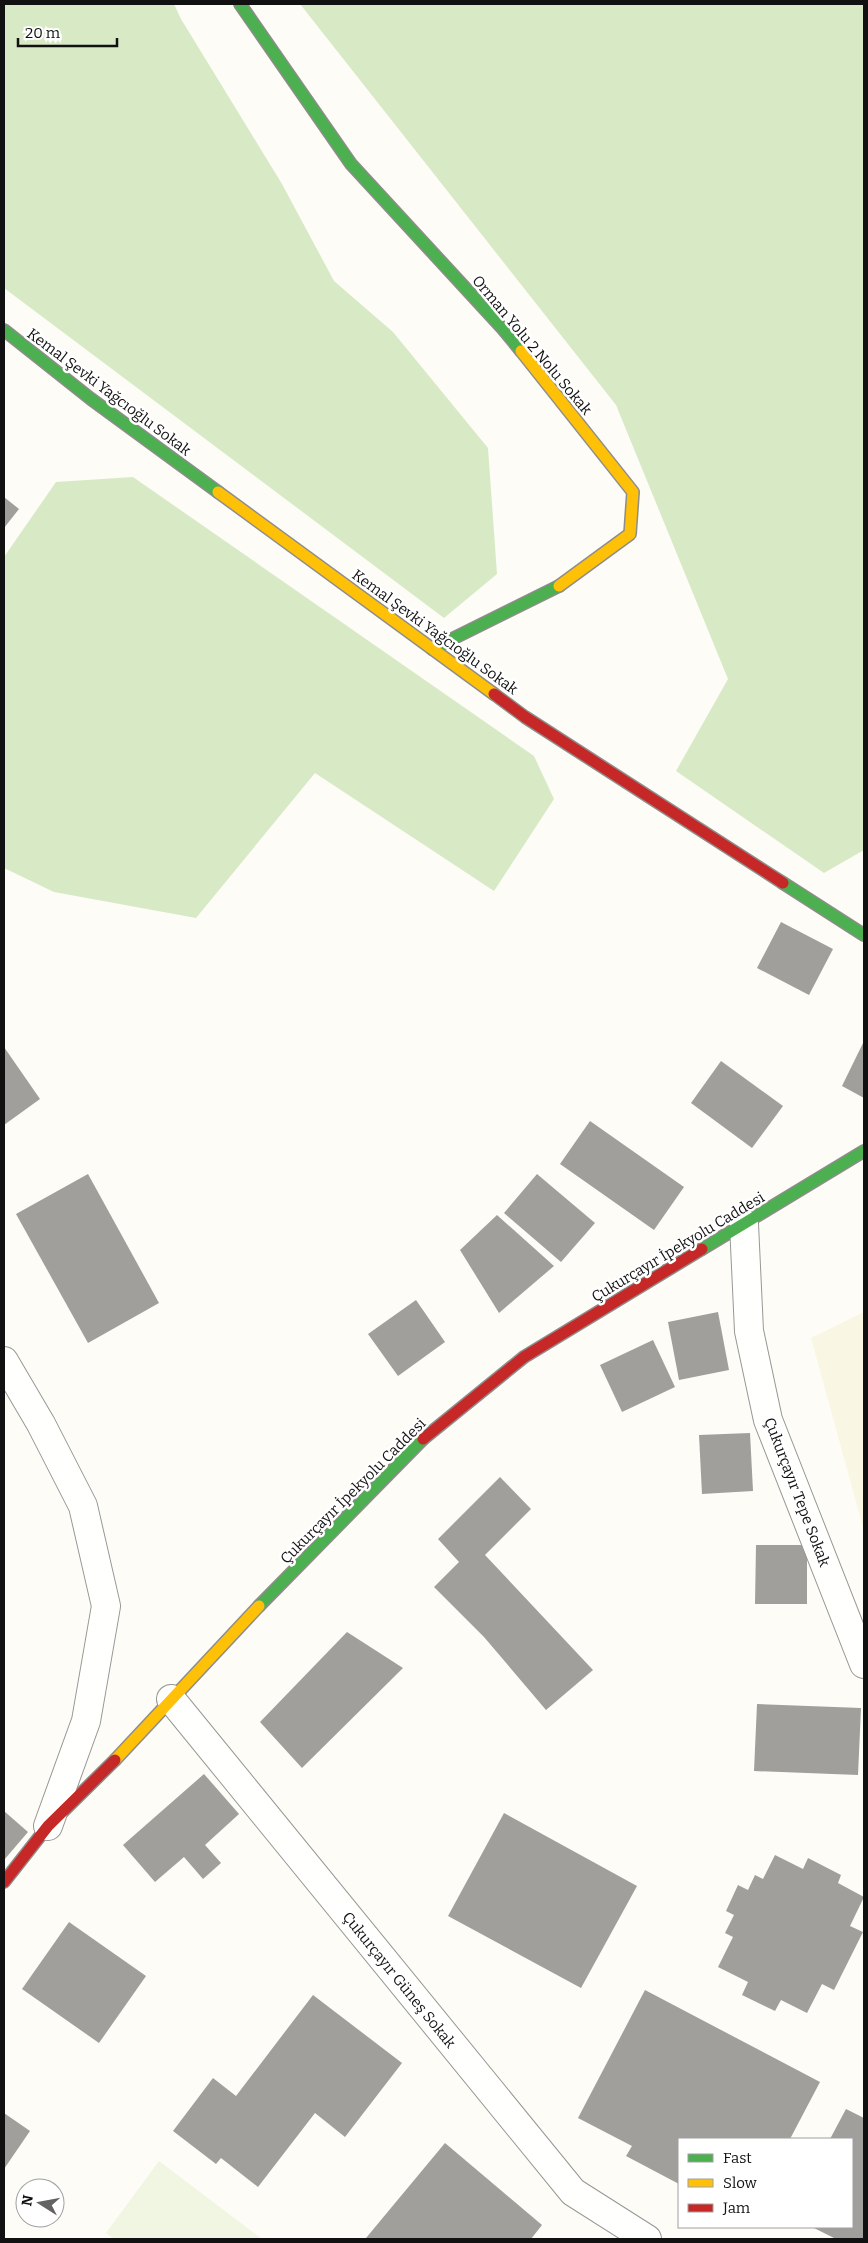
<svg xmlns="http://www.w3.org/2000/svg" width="868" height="2243" font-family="Bitter,serif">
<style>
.farmland{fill:#f9f7e4}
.forest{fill:#d8eac5}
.pitch{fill:#f0f6e1}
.building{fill:#a19f9c}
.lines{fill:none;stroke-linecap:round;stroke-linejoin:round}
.street-casing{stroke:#979795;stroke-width:30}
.fast-casing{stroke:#8e8d8b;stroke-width:14}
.slow-casing{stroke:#8e8d8b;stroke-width:14}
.jam-casing{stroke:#8e8d8b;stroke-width:14}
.street{stroke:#fffffe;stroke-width:28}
.fast{stroke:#4caf50;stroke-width:11}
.slow{stroke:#ffc107;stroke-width:11}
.jam{stroke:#c62828;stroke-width:11}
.labels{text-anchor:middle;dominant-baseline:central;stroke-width:5;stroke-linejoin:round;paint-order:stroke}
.street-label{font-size:15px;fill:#111;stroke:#fff}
</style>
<rect width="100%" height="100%" fill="#fdfcf7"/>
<polygon class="farmland" points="864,1312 864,1531 811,1338"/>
<g class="forest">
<polygon points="4,4 174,4 181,19 282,184 334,281 393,332 488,448 497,574 444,618 4,288"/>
<polygon points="300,4 864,4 864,850 824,873 676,771 728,679 616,405"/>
<polygon points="133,477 534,756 554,799 494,891 315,773 196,918 54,892 4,868 4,557 56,482"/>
</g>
<polygon class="pitch" points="159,2161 262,2239 114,2239 106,2233"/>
<g class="building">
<polygon points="4,497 19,509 4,528"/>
<polygon points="781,922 833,949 809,995 757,968"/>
<polygon points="864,1041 864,1098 842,1086"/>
<polygon points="4,1047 40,1099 4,1125"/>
<polygon points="721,1061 783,1106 752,1148 691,1103"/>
<polygon points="590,1121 684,1187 654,1230 560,1164"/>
<polygon points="88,1174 159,1303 88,1343 16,1214"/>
<polygon points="537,1174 595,1223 561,1262 504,1213"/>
<polygon points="497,1215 554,1266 499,1313 460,1250"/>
<polygon points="416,1300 445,1342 398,1376 368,1334"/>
<polygon points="718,1312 729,1370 679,1380 668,1322"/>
<polygon points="653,1340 675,1387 622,1412 600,1365"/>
<polygon points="750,1433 753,1491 702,1494 699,1435"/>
<polygon points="500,1477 531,1509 485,1555 593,1670 546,1710 484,1637 434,1587 459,1562 438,1539"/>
<polygon points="756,1545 807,1545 807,1604 755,1604"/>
<polygon points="347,1632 403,1668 302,1768 260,1722"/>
<polygon points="757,1704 861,1708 858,1775 754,1771"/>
<polygon points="204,1774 239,1814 205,1845 221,1863 203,1879 184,1857 155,1882 123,1845"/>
<polygon points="4,1811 28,1832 4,1860"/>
<polygon points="504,1813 637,1886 581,1988 448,1916"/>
<polygon points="775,1855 803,1869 808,1858 841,1875 838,1883 864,1897 850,1926 863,1932 834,1990 822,1984 807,2013 781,2000 775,2011 742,1995 748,1982 718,1967 733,1937 725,1933 734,1915 726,1911 738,1885 748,1890 755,1875 763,1879"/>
<polygon points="69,1922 146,1976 99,2043 22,1989"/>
<polygon points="645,1990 820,2082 790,2139 679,2139 679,2184 626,2156 632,2146 578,2118"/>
<polygon points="313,1995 402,2063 345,2137 315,2113 258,2187 221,2158 216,2164 173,2131 213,2078 236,2096"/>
<polygon points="846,2109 864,2118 864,2239 836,2239 812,2227 852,2227 852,2139 830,2139"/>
<polygon points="4,2113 30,2131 4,2169"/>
<polygon points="445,2143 542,2225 531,2239 366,2238"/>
</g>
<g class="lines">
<g class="street-casing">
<g id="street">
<polyline points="744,1224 749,1331 768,1420 864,1664"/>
<polyline points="4,1361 41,1424 83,1506 106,1606 86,1721 48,1826"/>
<polyline points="171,1699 573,2192 647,2239"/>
</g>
</g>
<g class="fast-casing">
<g id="fast">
<polyline points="240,4 351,164 503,329 521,351"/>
<polyline points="4,330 91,399 218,492"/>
<polyline points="432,649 559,586"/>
<polyline points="783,883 864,935"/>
<polyline points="702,1249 864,1151"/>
<polyline points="259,1606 423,1439"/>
</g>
</g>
<g class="slow-casing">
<g id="slow">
<polyline points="521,351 633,492 630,534 559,586"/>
<polyline points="218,492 494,694"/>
<polyline points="115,1760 259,1606"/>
</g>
</g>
<g class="jam-casing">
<g id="jam">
<polyline points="494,694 525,717 783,883"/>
<polyline points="423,1439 524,1357 702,1249"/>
<polyline points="4,1882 48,1826 115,1760"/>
</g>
</g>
<use href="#street" class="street"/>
<use href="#fast" class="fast"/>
<use href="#slow" class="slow"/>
<use href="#jam" class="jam"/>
</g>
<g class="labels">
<g class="street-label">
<text transform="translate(532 345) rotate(50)">Orman Yolu 2 Nolu Sokak</text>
<text transform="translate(109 392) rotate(37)">Kemal Şevki Yağcıoğlu Sokak</text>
<text transform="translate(435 632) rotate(36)">Kemal Şevki Yağcıoğlu Sokak</text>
<text transform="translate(678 1247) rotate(-31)">Çukurçayır İpekyolu Caddesi</text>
<text transform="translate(353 1491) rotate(-45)">Çukurçayır İpekyolu Caddesi</text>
<text transform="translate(797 1492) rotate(69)">Çukurçayır Tepe Sokak</text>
<text transform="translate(399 1980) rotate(51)">Çukurçayır Güneş Sokak</text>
</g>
</g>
<rect width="868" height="2243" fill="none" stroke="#111111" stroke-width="10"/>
<rect x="678" y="2138" width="175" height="90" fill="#ffffff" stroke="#a0a0a0"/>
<rect x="688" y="2154" width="25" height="8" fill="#4caf50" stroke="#a0a0a0"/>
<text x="723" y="2163" font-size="15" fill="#111111">Fast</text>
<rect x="688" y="2179" width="25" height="8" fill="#ffc107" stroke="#a0a0a0"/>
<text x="723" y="2188" font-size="15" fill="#111111">Slow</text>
<rect x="688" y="2204" width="25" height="8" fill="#c62828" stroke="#a0a0a0"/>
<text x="723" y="2213" font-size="15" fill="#111111">Jam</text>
<g transform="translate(40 2203) rotate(281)"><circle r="24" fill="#ffffff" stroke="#a0a0a0"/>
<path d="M0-4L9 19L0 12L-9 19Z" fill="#646362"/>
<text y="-8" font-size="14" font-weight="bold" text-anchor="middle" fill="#111111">N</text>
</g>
<path d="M18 38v8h99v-8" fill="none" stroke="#111111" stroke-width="2.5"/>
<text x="25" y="38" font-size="15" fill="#111111" stroke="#ffffff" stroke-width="4" paint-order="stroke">20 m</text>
</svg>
